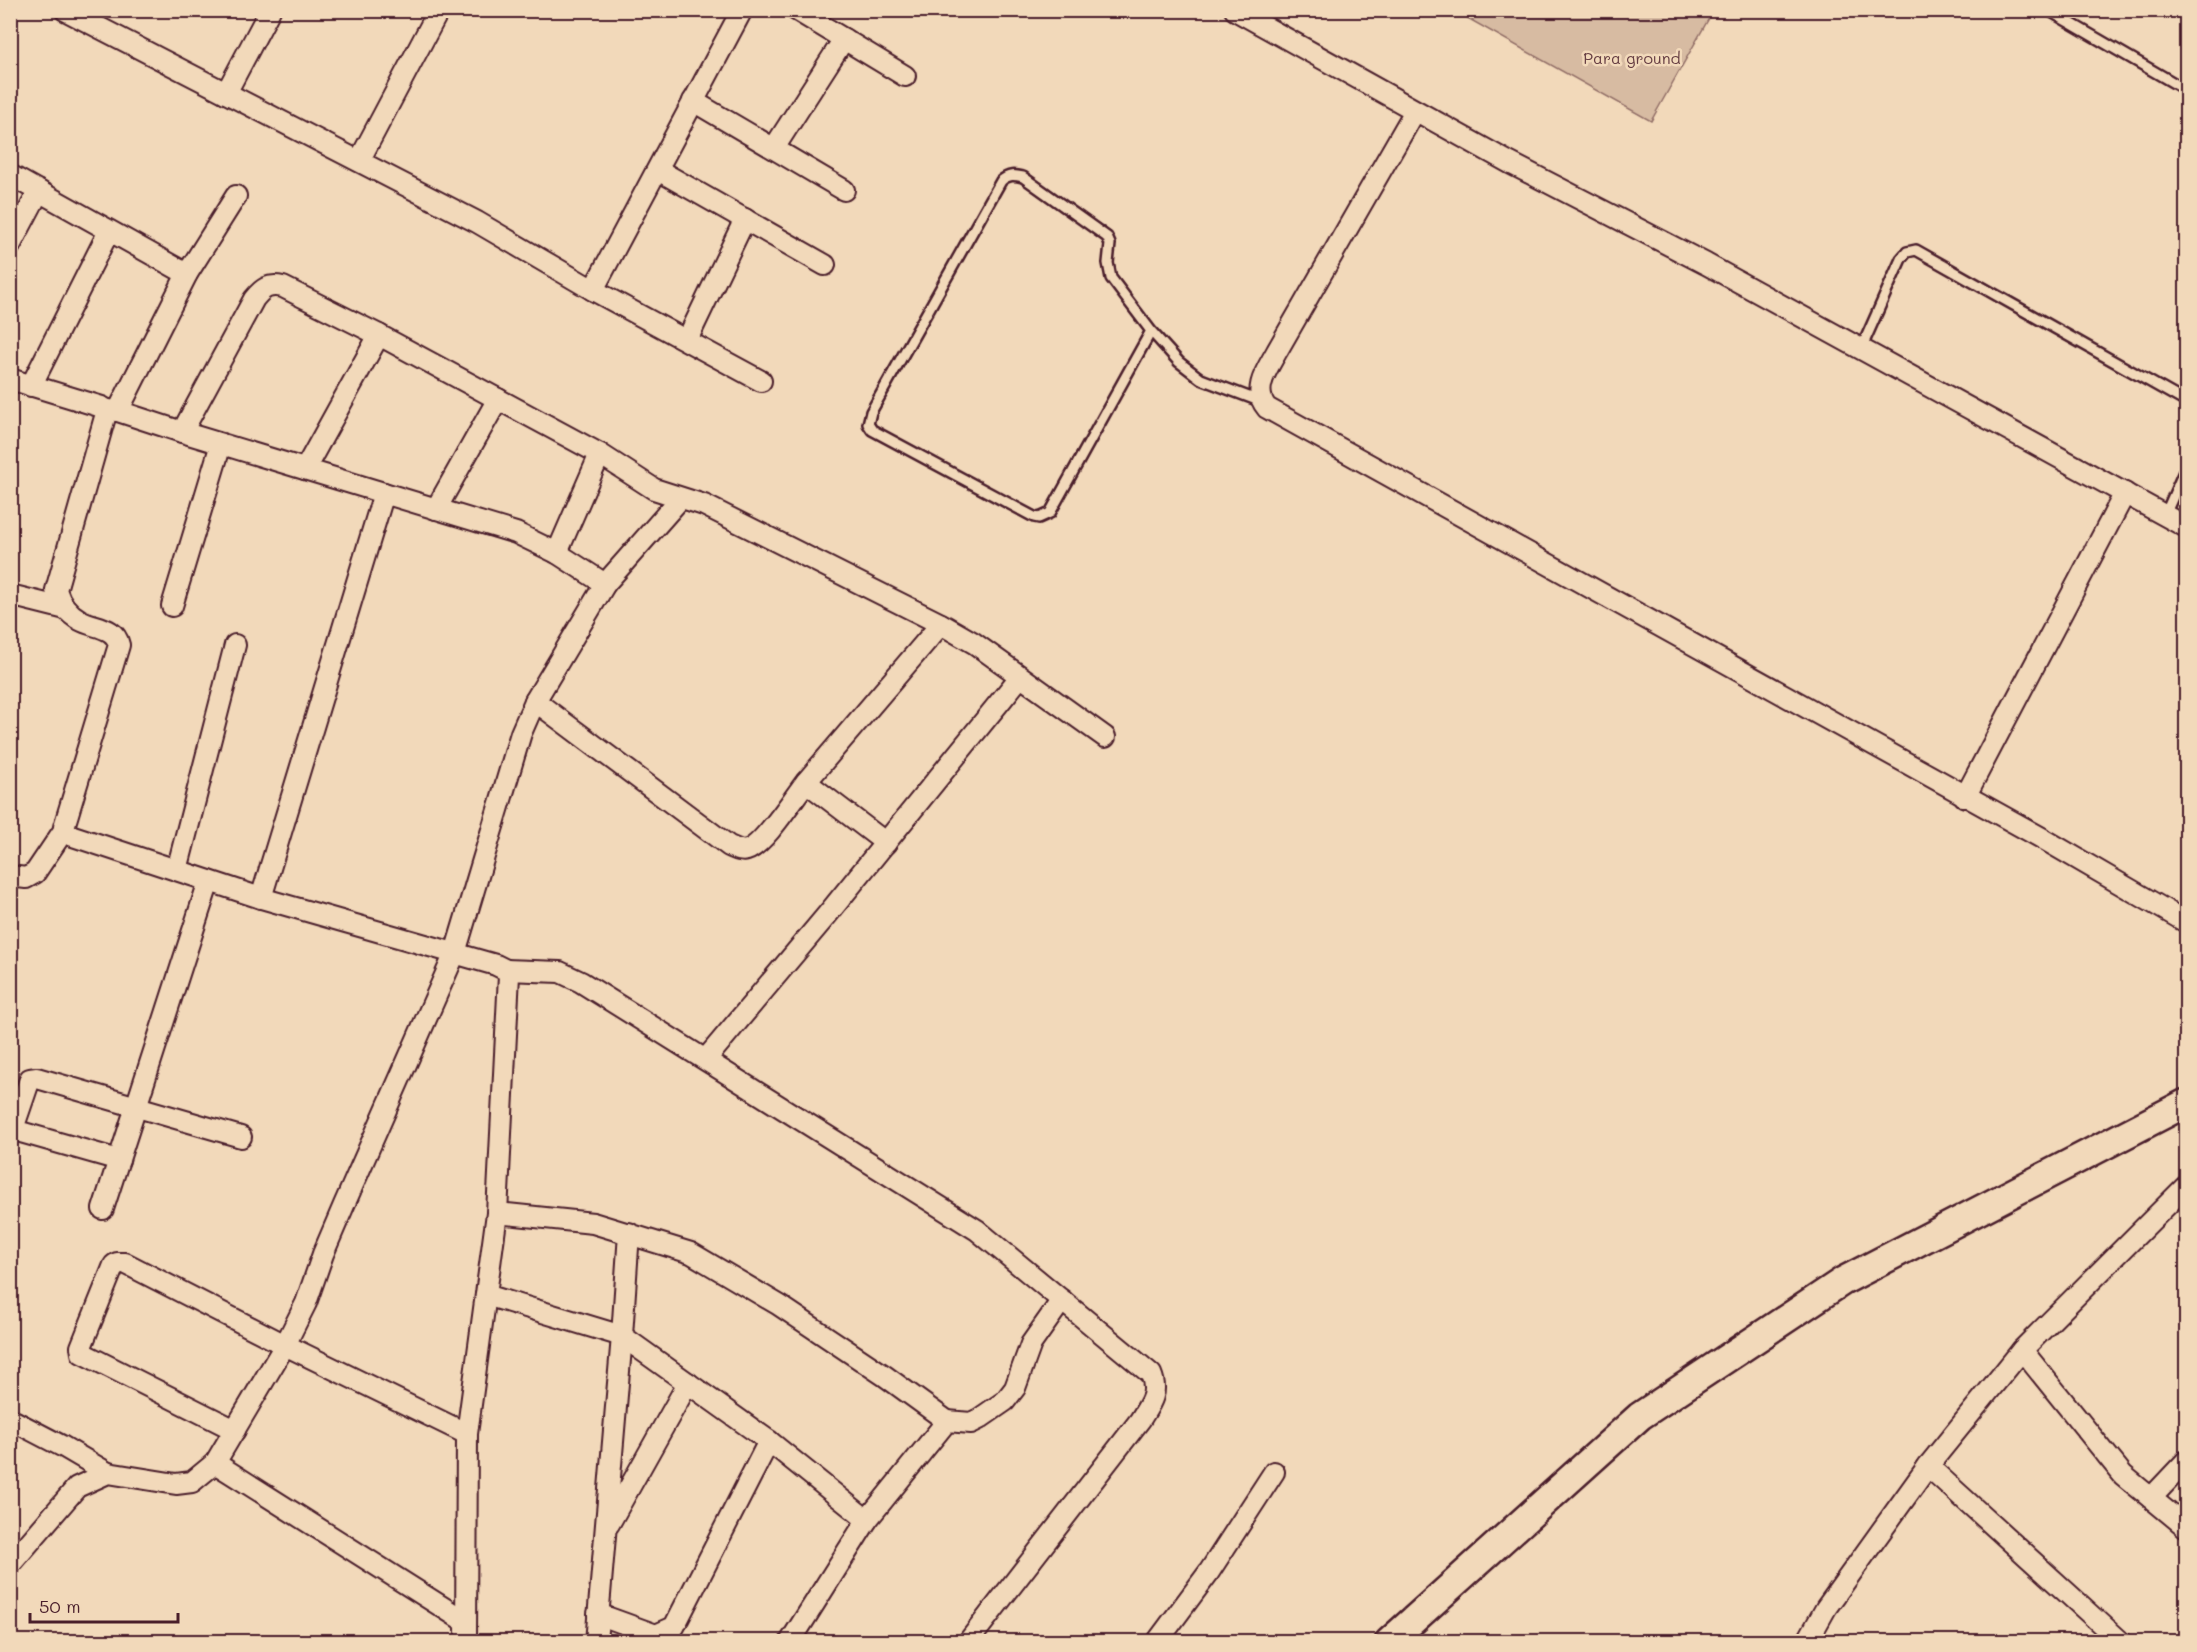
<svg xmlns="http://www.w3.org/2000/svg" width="2197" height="1652" font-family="Mali,sans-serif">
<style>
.green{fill:#d7bba2;stroke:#906d66;stroke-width:1.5}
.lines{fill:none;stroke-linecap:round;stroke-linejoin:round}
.lane-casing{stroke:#4a1f2b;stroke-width:14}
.street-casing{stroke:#4a1f2b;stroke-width:24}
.secondary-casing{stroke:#4a1f2b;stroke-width:32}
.lane{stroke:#f2d9ba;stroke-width:9}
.street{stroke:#f2d9ba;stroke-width:20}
.secondary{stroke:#f2d9ba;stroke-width:27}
.labels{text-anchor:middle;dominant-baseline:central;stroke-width:5;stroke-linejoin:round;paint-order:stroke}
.park-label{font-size:16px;fill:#663e43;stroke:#f2d9ba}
</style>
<rect width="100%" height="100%" fill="#f2d9ba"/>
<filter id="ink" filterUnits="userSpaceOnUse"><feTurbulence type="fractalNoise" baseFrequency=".0167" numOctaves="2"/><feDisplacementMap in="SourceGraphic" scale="12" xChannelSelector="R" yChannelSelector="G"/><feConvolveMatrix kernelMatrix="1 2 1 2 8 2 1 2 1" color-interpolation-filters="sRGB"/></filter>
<g filter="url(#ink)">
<polygon class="green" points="1455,11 1713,11 1651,121"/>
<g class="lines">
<g class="lane-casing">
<g id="lane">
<polyline points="2048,10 2186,90"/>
<path d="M1151 331 1050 513 1039 518 1034 517 872 430 868 424 871 412 1001 181C1009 174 1014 175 1023 177L1107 237 1110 244 1108 263 1111 278 1151 331 1179 362 1201 379 1262 402"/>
<polyline points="1861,349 1901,259 1907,252 1916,250 2186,402"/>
<polyline points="2165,515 2186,467"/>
</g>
</g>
<g class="street-casing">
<g id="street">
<polyline points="65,10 477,222 593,290"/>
<polyline points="742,10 593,290 761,381"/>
<polyline points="796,10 905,76"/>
<polyline points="1235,10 1510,163 1706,264 2186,527"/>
<polyline points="226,93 270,10"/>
<polyline points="693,101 844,190"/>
<path d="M1415 111 1277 351C1268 368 1251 390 1267 408L2040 837 2186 922"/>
<polyline points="774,148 844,39"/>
<polyline points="359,161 439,10"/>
<polyline points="658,170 825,265"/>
<polyline points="10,175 187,274"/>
<polyline points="10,246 39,191"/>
<polyline points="687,340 745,219"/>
<path d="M10 379 102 407 107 410 56 590C60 603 69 614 80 620 94 628 115 626 119 645L64 827 67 834 261 898 496 965 506 970 509 975 497 1213 467 1434 466 1642"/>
<polyline points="31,386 109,231"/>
<polyline points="107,410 118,411 182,432 516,533 557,553 605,584"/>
<polyline points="118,411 187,274 236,196"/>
<path d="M182 432 254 299C263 288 268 284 283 287L379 335 600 454 654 489 704 505 941 624 974 643 1105 737"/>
<polyline points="305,469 379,335"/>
<polyline points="436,509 498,399"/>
<polyline points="557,553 600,454"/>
<polyline points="10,595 66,609"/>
<polyline points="172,606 221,444"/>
<path d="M535 701 729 846C736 849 741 852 747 850 764 845 794 797 806 782"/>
<polyline points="1965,797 2125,493"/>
<polyline points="886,843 806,782 941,624"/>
<polyline points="177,870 235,645"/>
<polyline points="10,876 26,878 35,873 64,830"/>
<polyline points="261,898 384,493"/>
<path d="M506 970 560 972 581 982 977 1230 1151 1374C1159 1393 1150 1404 1140 1420L968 1642"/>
<polyline points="706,1059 827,915 1020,677"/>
<polyline points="119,1160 17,1131 15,1123 30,1079 37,1078 241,1137"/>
<polyline points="103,1209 209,881"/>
<polyline points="497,1213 593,1223 691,1253 779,1305 885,1376 947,1421 867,1520 790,1642"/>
<polyline points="486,1295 622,1336 769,1441 867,1520"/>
<polyline points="2022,1350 2123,1475 2186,1527"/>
<polyline points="10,1419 62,1446 108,1473"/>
<polyline points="947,1421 971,1423 979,1419 1005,1401 1015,1388 1031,1344 1062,1300"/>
<polyline points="235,1430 82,1353 81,1347 114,1265 117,1263 125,1263 285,1345 467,1434"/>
<polyline points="215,1463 466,1622"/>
<polyline points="1928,1466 2121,1642"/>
<polyline points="2151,1498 2186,1461"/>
<polyline points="609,1524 688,1383"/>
<polyline points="10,1565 77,1487 108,1473 176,1484 192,1482 215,1463 285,1345 306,1303 323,1254 344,1205 455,953 521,733 535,701 605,584 680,499"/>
<polyline points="598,1614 656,1635 674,1627 769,1441"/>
<polyline points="596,1642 622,1336 629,1233"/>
<polyline points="1157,1642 1209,1572 1274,1472"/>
<polyline points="1807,1642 1826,1608 1928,1466 2022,1350 2186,1186"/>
</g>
</g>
<g class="secondary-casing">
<polyline id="secondary" points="1389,1642 1640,1416 1843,1281 2186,1103"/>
</g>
<use href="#lane" class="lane"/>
<use href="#street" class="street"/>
<use href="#secondary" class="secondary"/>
</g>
</g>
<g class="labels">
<g class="park-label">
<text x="1632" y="57">Para ground</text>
</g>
</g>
<rect width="2197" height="1652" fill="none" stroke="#f2d9ba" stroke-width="36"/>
<rect x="18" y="18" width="2161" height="1616" fill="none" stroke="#4a1f2b" stroke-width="2" filter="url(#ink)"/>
<path d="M30 1613v9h148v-9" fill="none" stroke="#4a1f2b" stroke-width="3"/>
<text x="39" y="1613" font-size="18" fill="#4a1f2b" stroke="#f2d9ba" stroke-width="4.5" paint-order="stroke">50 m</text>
</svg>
